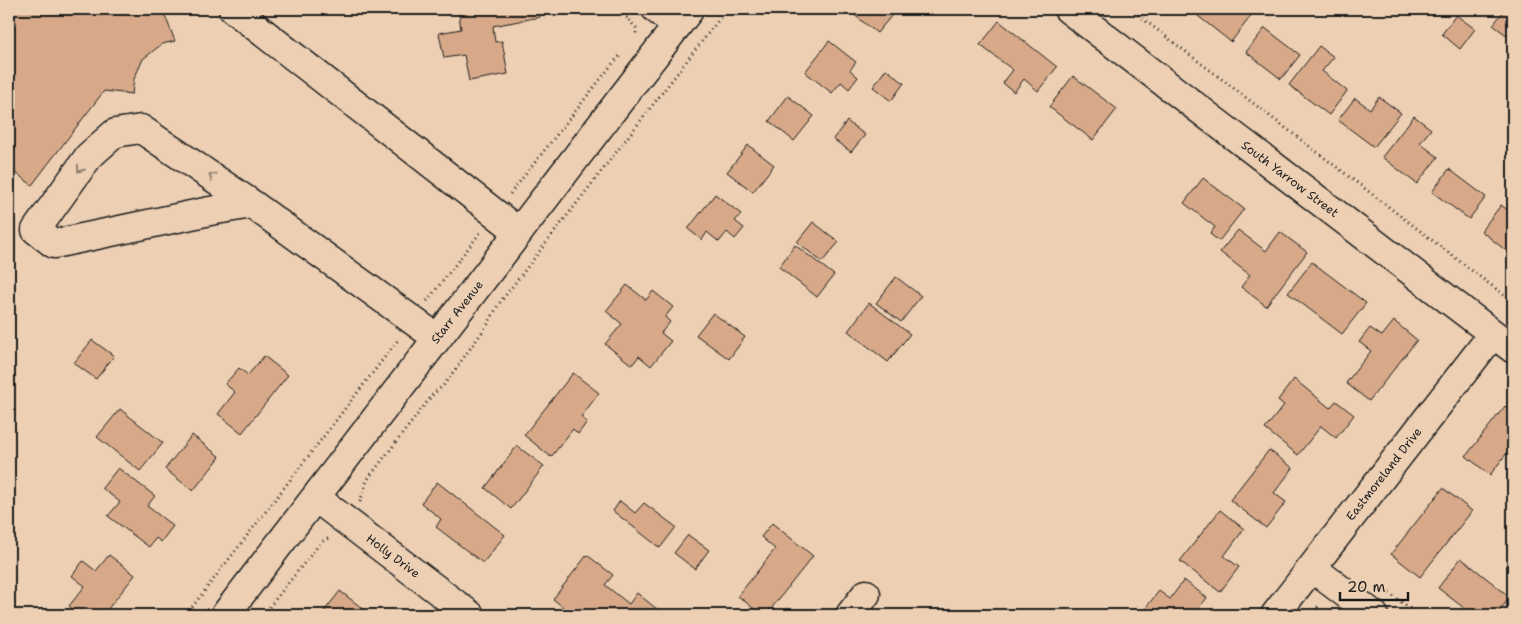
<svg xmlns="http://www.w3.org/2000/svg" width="1522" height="624" font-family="'Shantell Sans',sans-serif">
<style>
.building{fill:#d7a989;stroke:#1c1c1c}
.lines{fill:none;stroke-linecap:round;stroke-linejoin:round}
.minor-casing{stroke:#1c1c1c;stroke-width:31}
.path{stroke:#1c1c1c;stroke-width:3;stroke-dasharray:1 4;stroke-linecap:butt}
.minor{stroke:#edd0b3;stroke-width:28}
.oneway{stroke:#8f7f6f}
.labels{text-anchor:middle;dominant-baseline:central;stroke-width:4;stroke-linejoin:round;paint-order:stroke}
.street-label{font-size:12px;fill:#1c1c1c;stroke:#edd0b3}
</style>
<rect width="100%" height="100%" fill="#edd0b3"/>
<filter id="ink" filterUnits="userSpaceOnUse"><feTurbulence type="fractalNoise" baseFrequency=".02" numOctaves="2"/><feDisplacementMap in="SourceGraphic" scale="10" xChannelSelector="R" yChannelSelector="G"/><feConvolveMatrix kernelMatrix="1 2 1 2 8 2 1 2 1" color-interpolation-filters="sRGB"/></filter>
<g filter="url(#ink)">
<g class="building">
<polygon points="12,9 167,9 164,13 175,41 162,44 143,59 134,79 132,94 104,91 32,185 13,171 9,176 9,13"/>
<polygon points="458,9 539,9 540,17 493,26 495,42 502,41 508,74 469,81 464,55 444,58 439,33 461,29"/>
<polygon points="857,9 897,9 877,33 853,14"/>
<polygon points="1203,9 1242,9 1251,16 1231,42 1198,16"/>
<polygon points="1505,9 1513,9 1513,40 1493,25"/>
<polygon points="1456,15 1475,29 1460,49 1442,34"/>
<polygon points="999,21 1057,67 1038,91 1024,79 1014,92 1003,83 1013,70 980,45"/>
<polygon points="1265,28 1300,55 1281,79 1246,52"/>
<polygon points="829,41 856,62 850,70 858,77 849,89 841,82 832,93 805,72"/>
<polygon points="1319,46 1334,57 1322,71 1347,91 1329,115 1289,85"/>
<polygon points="886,69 904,83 891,101 873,87"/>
<polygon points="1073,76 1117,109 1093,140 1049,107"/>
<polygon points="788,96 814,116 794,141 769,121"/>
<polygon points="1379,97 1401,113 1374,147 1338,120 1355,98 1370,109"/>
<polygon points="1414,116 1431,129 1420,143 1438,157 1417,184 1382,157"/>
<polygon points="847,121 865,135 851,152 833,139"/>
<polygon points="748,145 774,165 753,192 727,172"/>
<polygon points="1449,169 1486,197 1469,219 1432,192"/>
<polygon points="1203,178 1244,209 1219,241 1210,234 1215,227 1184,203"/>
<polygon points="715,194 741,214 735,221 744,228 735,239 727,232 719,242 707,232 702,240 688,229"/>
<polygon points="1501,205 1513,214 1513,256 1481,231"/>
<polygon points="813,222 839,242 822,262 797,242"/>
<polygon points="1238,230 1266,251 1280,232 1307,252 1266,306 1241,287 1250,275 1220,252"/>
<polygon points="795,245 834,275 817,297 779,267"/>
<polygon points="1312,262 1366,303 1342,334 1288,293"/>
<polygon points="896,277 921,296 901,322 876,303"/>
<polygon points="627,285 646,300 653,291 673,307 665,317 670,322 661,333 671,341 651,366 639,356 632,365 605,344 622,324 606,311"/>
<polygon points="869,303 910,334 888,362 848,331"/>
<polygon points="713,313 745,337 729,359 696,335"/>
<polygon points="1394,321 1417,340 1369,401 1346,383 1371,351 1359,342 1370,328 1382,336"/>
<polygon points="92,340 114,356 96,379 74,363"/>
<polygon points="264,356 288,375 242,433 218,414 235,392 225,384 239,368 248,375"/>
<polygon points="573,373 599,393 581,417 587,422 578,434 573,429 551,457 524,435"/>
<polygon points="1294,379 1330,408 1336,401 1354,415 1336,438 1321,426 1298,455 1265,429 1284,405 1278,400"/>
<polygon points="1505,406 1513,413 1513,445 1490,475 1466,456"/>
<polygon points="120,409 163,443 140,471 97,437"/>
<polygon points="192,435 220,457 193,491 165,469"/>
<polygon points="517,446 544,466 511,509 485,488"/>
<polygon points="1269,450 1293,468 1274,493 1286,502 1266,528 1230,500"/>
<polygon points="118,468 155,496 147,506 173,526 161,542 156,538 149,547 108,516 120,502 102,488"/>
<polygon points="437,482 505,535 483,563 436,527 441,519 421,503"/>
<polygon points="1443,488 1472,511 1420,577 1391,554"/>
<polygon points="620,501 635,513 644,503 676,527 660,548 613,511"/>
<polygon points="1220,510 1244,529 1224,556 1239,567 1220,592 1180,561"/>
<polygon points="772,523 813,556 766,615 762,615 738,596 775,549 761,537"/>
<polygon points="688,535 709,550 695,569 674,553"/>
<polygon points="109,555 135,575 103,615 80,615 69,606 85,586 72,576 83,561 96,571"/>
<polygon points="587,555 613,575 605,585 629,604 637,593 663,614 661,615 573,615 553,599"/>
<polygon points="1461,558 1510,597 1496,615 1473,615 1438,588"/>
<polygon points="1184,580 1207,598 1196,611 1202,615 1149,615 1143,611 1159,591 1170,599"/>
<polygon points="340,591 370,614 369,615 321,615"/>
</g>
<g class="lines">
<g class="minor-casing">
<g id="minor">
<polyline points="233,9 519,232"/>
<polyline points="656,9 677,25"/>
<polyline points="1068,9 1513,349"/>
<polyline points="252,204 141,129 115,133 89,156 36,230 54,244 210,211 252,204 437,338"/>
<polyline points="316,498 470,615"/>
<polyline points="1312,568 1374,615"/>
<polyline points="225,615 690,9"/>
<polyline points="850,615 866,594"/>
<polyline points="1275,615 1493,334"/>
</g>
</g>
<g class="path">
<polyline points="614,9 629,19"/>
<polyline points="1037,9 1044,14"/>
<polyline points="1130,9 1513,302"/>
<polyline points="629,20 636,28 636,37"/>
<polyline points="510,194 614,62 621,55"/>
<polyline points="427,301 480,233"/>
<polyline points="360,502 367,480 434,393 443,386 488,324 498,305 727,9"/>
<polyline points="1389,593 1419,615"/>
<polyline points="1317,608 1327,615"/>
<polyline points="186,615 398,340"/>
<polyline points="263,615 321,542 329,538"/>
<polyline points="1311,615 1320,604"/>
</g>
<use href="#minor" class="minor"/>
</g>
<defs><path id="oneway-chevron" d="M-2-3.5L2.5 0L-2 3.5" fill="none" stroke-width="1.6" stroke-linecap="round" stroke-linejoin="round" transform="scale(1.25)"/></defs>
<g class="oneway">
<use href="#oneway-chevron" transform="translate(80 169) rotate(126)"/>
<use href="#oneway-chevron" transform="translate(212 176) rotate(-145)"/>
</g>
</g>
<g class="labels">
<g class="street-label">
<text transform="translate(1290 179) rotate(37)">South Yarrow Street</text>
<text transform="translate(457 312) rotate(-52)">Starr Avenue</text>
<text transform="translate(1384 474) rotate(-52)">Eastmoreland Drive</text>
<text transform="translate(393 556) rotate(37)">Holly Drive</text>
</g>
</g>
<rect width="1522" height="624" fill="none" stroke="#edd0b3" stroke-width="30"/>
<rect x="15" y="15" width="1492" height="594" fill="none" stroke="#1c1c1c" stroke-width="2" filter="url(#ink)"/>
<path d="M1340 592v8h68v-8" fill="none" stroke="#1c1c1c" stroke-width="2.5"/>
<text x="1347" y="592" font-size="15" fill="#1c1c1c" stroke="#edd0b3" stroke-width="4" paint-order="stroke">20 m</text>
</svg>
